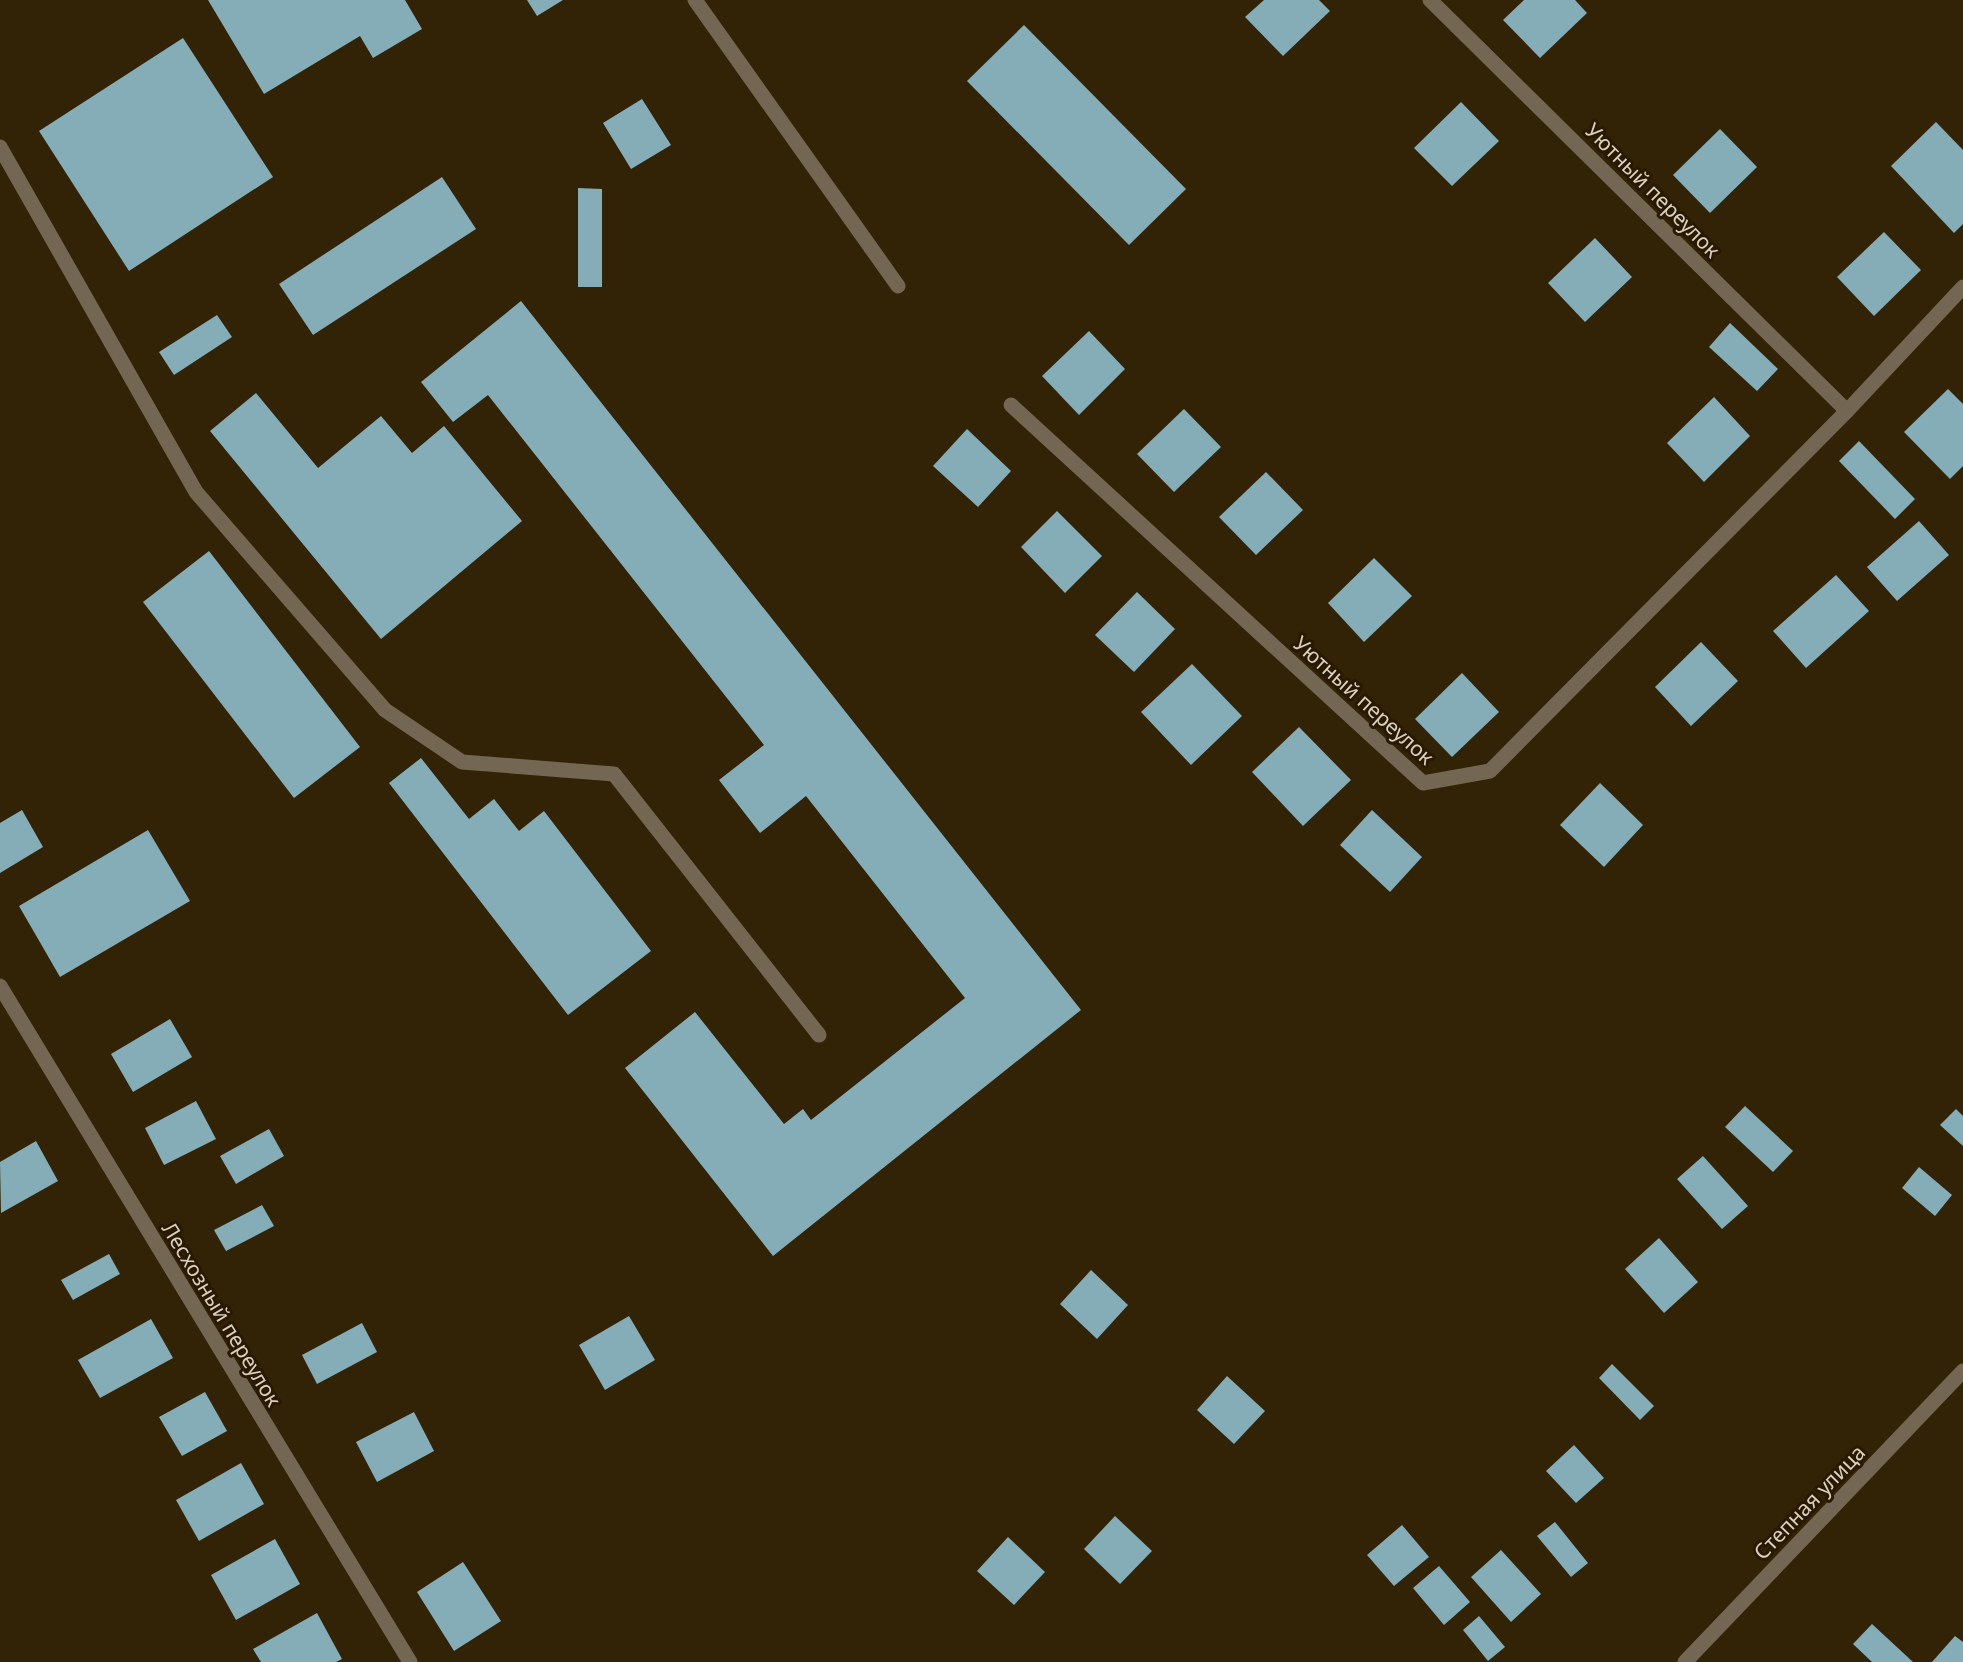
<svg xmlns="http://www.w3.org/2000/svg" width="1963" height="1662" font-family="'Noto Sans',sans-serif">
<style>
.building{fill:#84adb7}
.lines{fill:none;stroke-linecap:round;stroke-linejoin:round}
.minor{stroke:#736652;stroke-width:15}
.labels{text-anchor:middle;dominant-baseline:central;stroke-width:6;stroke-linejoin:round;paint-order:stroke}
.street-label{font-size:21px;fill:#dad0c1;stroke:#281900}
</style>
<rect width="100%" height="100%" fill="#322307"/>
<g class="building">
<polygon points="208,0 405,0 422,29 373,58 360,36 264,94"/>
<polygon points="527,0 563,0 537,16"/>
<polygon points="1264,0 1319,0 1330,11 1283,56 1245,17"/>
<polygon points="1524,0 1575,0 1587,13 1540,58 1503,20"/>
<polygon points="1024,25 1186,189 1129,245 967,81"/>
<polygon points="183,38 273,177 129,271 39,131"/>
<polygon points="642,99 671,145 631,169 603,123"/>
<polygon points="1461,102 1499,141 1452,186 1414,148"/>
<polygon points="1936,122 1963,150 1963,224 1954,233 1891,166"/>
<polygon points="1720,129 1757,167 1710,213 1673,175"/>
<polygon points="442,177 476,229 313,335 279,284"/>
<polygon points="578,188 602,189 602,287 578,287"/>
<polygon points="1884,232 1921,270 1874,316 1837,277"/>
<polygon points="1595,238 1632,277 1585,322 1548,283"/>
<polygon points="521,301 1081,1010 773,1256 625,1068 695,1012 784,1124 803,1109 811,1120 965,998 806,796 760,833 719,780 764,745 488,395 453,422 421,382"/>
<polygon points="217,315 232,337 174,375 159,352"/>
<polygon points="1730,323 1778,369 1757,391 1709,347"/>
<polygon points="1089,331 1125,369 1079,415 1042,376"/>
<polygon points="1948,389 1963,404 1963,466 1950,479 1904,432"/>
<polygon points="256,393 318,468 381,416 412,453 444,426 522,521 381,639 210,431"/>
<polygon points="1714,397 1750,436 1704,482 1667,443"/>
<polygon points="1184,409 1221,447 1174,492 1137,454"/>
<polygon points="967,429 1011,471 978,507 933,466"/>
<polygon points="1859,441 1915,499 1895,519 1839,461"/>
<polygon points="1266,472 1303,510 1256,555 1219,517"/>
<polygon points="1057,511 1102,556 1065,593 1021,547"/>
<polygon points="1919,521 1949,555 1897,601 1867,567"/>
<polygon points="209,551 360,747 294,798 143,602"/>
<polygon points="1374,558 1412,596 1364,642 1328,603"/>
<polygon points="1836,575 1869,611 1806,668 1773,631"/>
<polygon points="1137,592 1175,629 1134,672 1095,635"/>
<polygon points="1701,642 1738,681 1691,726 1655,687"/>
<polygon points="1192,664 1242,716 1191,765 1141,712"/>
<polygon points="1462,673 1499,712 1452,757 1415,719"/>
<polygon points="1299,727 1351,780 1303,826 1252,772"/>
<polygon points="421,758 469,819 494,799 519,831 544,811 651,951 568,1015 389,783"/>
<polygon points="1600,783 1643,825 1604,867 1560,825"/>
<polygon points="22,810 43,847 0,873 0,823"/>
<polygon points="1372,810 1422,857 1390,892 1340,845"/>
<polygon points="148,830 190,901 60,977 19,906"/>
<polygon points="170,1019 192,1057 133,1092 111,1054"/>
<polygon points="196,1101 216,1139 164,1165 145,1128"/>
<polygon points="1745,1106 1793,1151 1773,1172 1725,1127"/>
<polygon points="1956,1109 1963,1116 1963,1146 1940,1125"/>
<polygon points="269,1129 284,1156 236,1184 220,1156"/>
<polygon points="36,1141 58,1181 1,1213 0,1162"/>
<polygon points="1703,1156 1748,1206 1722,1229 1677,1179"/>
<polygon points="1919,1167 1952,1195 1935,1216 1902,1188"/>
<polygon points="262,1205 274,1226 226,1251 214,1230"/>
<polygon points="1659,1238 1698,1282 1664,1313 1625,1269"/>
<polygon points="109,1254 120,1274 73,1300 61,1280"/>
<polygon points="1091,1270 1128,1305 1097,1339 1060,1304"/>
<polygon points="629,1316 655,1360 605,1390 579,1345"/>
<polygon points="151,1319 173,1358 100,1398 78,1360"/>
<polygon points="362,1323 377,1352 317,1384 302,1355"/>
<polygon points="1612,1364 1654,1406 1640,1420 1599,1378"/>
<polygon points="1227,1376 1265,1411 1234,1444 1197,1410"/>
<polygon points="205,1392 227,1431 182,1456 159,1417"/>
<polygon points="414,1412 434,1451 377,1482 356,1442"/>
<polygon points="1574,1445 1604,1478 1576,1503 1546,1471"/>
<polygon points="241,1463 264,1504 199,1541 176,1500"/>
<polygon points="1115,1516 1152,1551 1120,1584 1084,1549"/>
<polygon points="1555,1522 1588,1563 1571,1577 1537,1536"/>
<polygon points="1402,1525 1429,1557 1394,1586 1367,1555"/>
<polygon points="1008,1537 1045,1572 1014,1605 977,1571"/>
<polygon points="275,1539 300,1584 236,1620 211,1575"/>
<polygon points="1501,1550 1541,1594 1511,1622 1471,1577"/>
<polygon points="463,1562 501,1621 454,1651 417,1592"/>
<polygon points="1439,1566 1470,1602 1444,1625 1413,1588"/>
<polygon points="317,1613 342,1659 336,1662 261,1662 253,1649"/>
<polygon points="1479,1616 1505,1647 1488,1661 1463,1630"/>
<polygon points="1872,1624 1913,1662 1872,1662 1853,1644"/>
<polygon points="1955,1636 1963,1642 1963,1662 1932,1662"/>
</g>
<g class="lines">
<g class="minor">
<polyline points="695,0 898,286"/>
<polyline points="1430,0 1847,411"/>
<polyline points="0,147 196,492 385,710 462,762 614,774 819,1035"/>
<polyline points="1011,405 1423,783 1490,771 1847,411 1963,287"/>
<polyline points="0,986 410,1662"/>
<polyline points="1685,1662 1963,1371"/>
</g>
</g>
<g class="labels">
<g class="street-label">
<text transform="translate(1653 190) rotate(45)">Уютный переулок</text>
<text transform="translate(1364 700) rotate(42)">Уютный переулок</text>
<text transform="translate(222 1314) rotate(59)">Лесхозный переулок</text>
<text transform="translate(1809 1502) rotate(-46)">Степная улица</text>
</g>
</g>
</svg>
